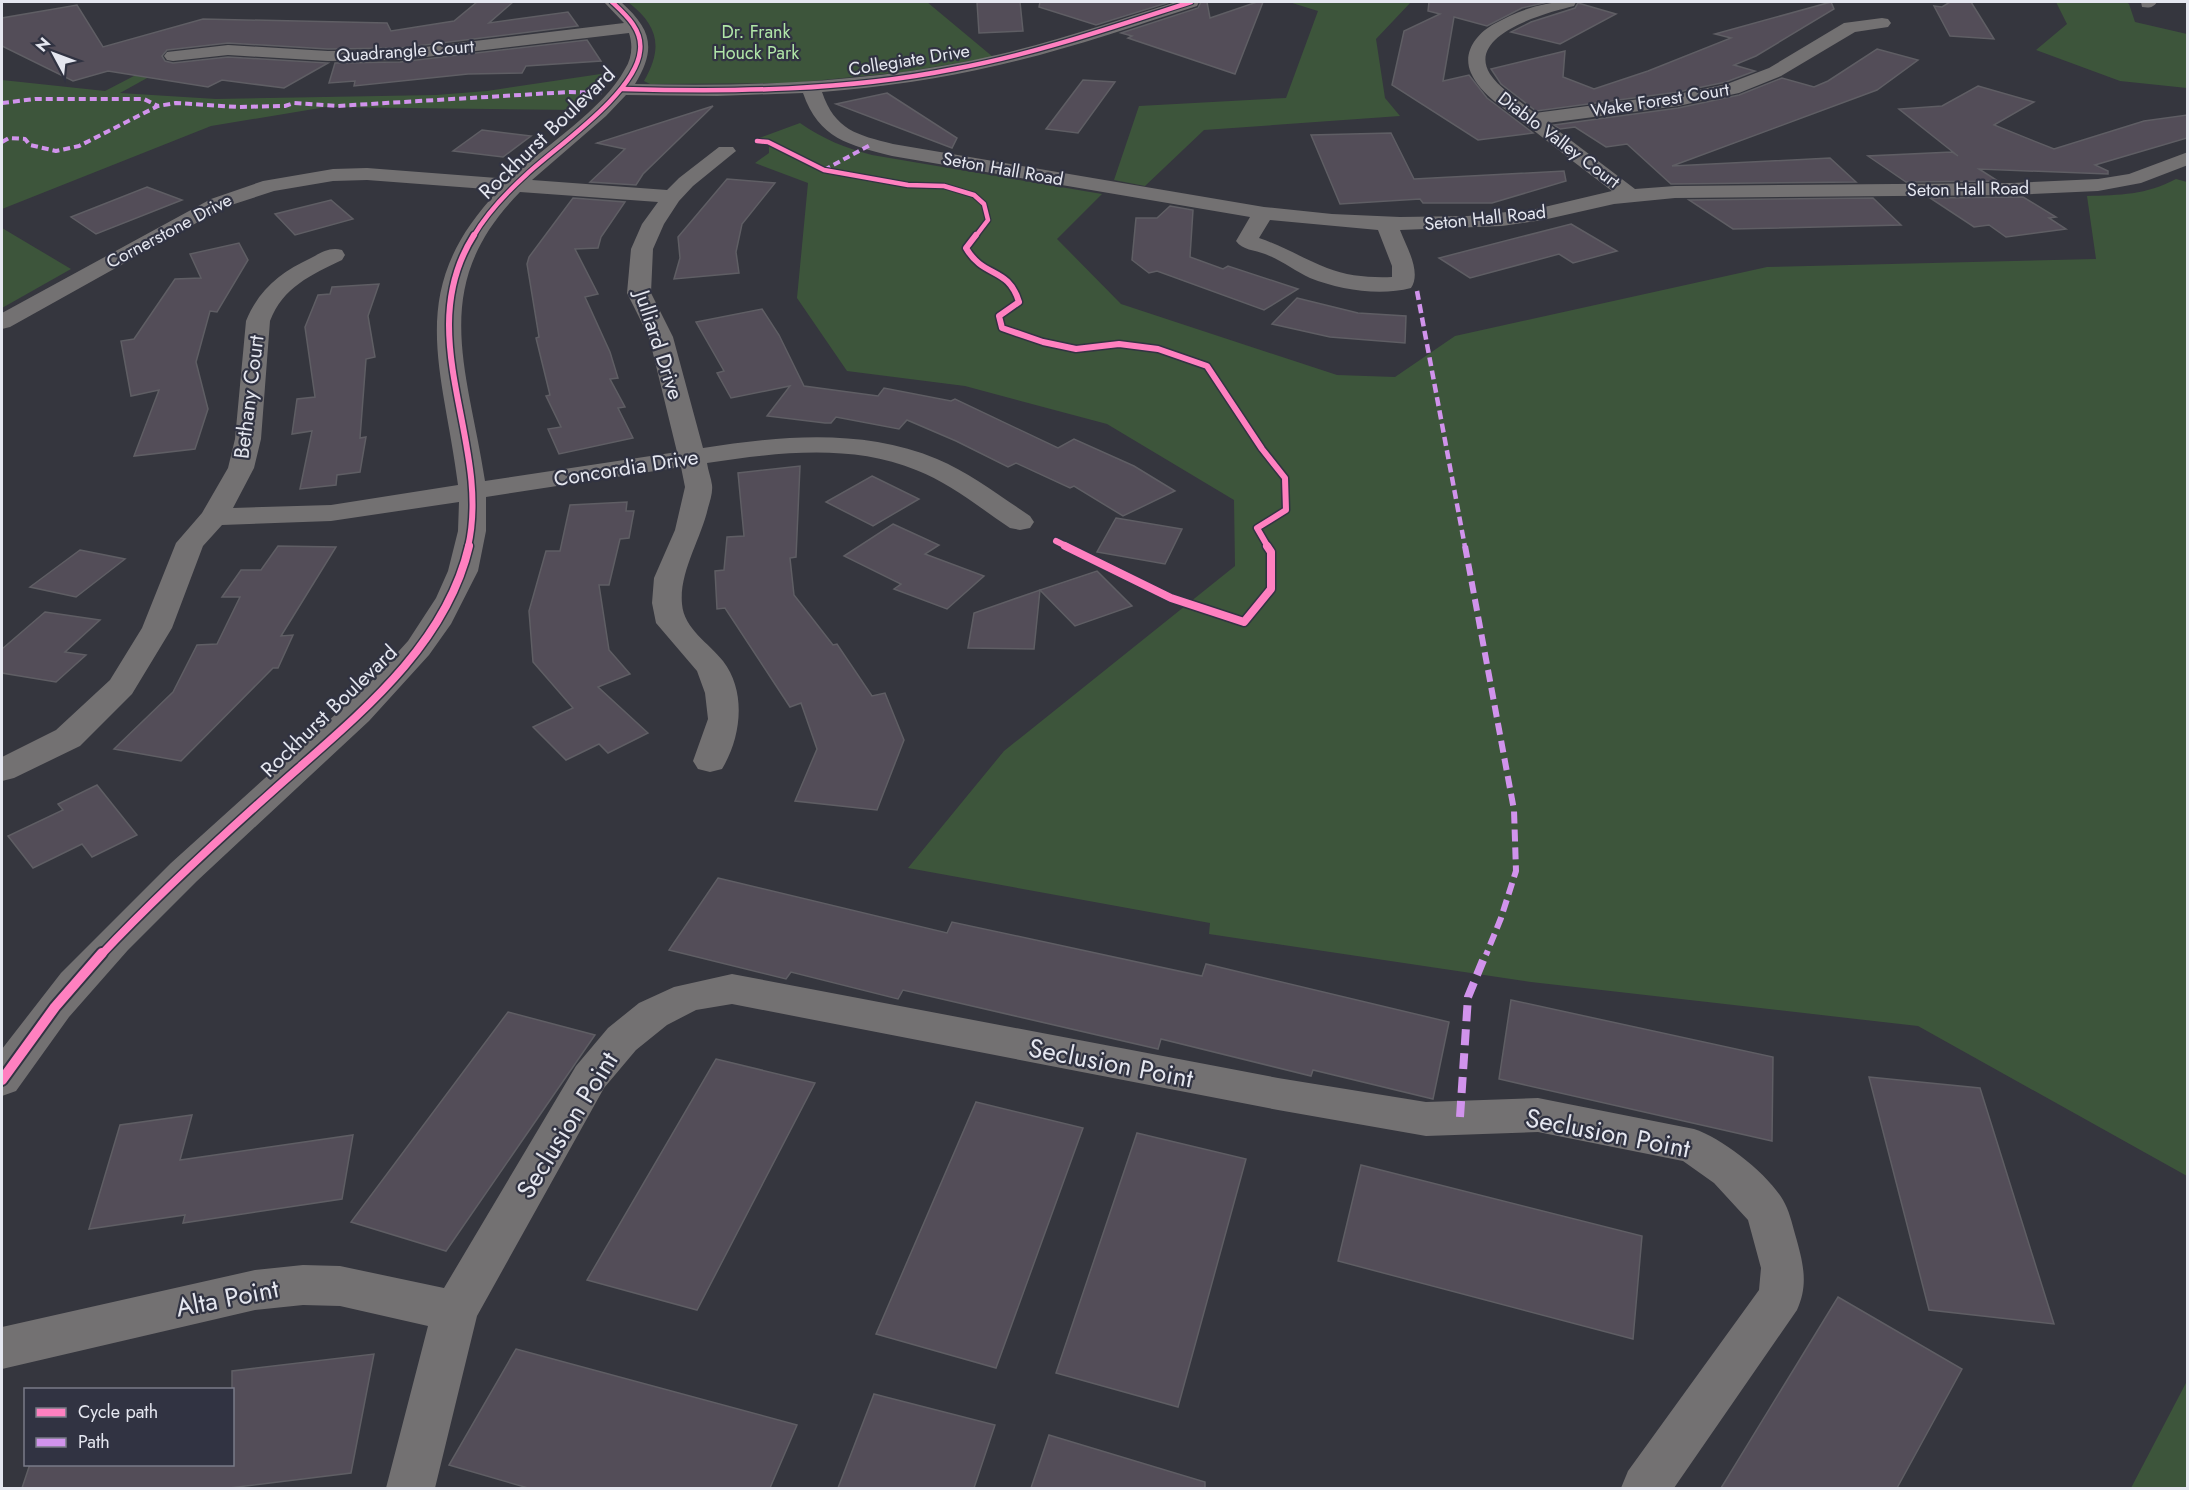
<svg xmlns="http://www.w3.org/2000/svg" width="2189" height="1490" font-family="Jost,sans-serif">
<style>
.green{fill:#3d553b}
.building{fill:#534d58;stroke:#5f5e64;stroke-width:1.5}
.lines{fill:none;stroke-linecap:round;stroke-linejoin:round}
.minor{fill:#737172;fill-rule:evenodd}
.quiet-far3{stroke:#d193ec;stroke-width:4;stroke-dasharray:7 4;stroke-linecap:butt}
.quiet-far2{stroke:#d193ec;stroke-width:4.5;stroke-dasharray:9 4.5;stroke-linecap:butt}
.quiet-far1{stroke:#d193ec;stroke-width:6;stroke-dasharray:12 6;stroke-linecap:butt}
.quiet{stroke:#d193ec;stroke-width:8;stroke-dasharray:16 8;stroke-linecap:butt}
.cycleway-far3-casing{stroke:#313342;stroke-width:7}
.cycleway-far2-casing{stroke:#313342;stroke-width:9}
.cycleway-far1-casing{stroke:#313342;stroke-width:11}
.cycleway-casing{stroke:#313342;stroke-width:14}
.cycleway-far3{stroke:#ff80c0;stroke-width:4.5}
.cycleway-far2{stroke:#ff80c0;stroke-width:6}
.cycleway-far1{stroke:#ff80c0;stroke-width:8}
.cycleway{stroke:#ff80c0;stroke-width:10}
.labels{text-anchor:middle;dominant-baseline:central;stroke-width:4.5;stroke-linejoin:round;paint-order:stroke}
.far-park-label{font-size:18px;fill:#b0e6a8;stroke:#313342}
.far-street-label{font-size:18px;fill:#e5e7f0;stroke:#313342}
.street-label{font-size:21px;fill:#e5e7f0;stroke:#313342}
.near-street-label{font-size:26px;fill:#e5e7f0;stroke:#313342}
</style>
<rect width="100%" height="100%" fill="#35363e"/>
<g class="green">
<path d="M628 2H927L993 57 904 72 792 83 650 84 644 81C663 48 659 26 628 2Z"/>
<polygon points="1289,2 1411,2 1376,39 1385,98 1400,116 1204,130 1145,186 1114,180 1139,106 1286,98 1318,11"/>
<polygon points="2056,2 2126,2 2129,4 2135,22 2187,34 2187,88 2120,81 2036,50 2067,24"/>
<polygon points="176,62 120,93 216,99 436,95 487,91 614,72 591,93 580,110 326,107 211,126 2,209 2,80 105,91 157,64"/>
<path d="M800 123C823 139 845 148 872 155L1102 194 1057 239 1121 304 1337 375 1395 377 1455 336 1767 267 2096 259 2087 196C2120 195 2146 195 2176 179L2187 182V1176L1918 1026 1531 982 1209 934 1210 923 908 868 1004 751 1235 566 1234 500 1107 424 965 386 847 371 797 298 808 183 755 163 769 153V146L759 138Z"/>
<polygon points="2,228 71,269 2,308"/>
<polygon points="2187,1381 2187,1488 2131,1488"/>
</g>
<g class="building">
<polygon points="477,2 513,2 489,23 568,12 578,26 400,48 328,49 228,43 167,50 162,56 165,61 173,63 228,57 328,63 284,88 222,80 208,87 108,71 73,81 2,46 2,18 77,5 103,47 203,19 387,23 391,31 454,21"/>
<polygon points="977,2 1020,2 1023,31 979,33"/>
<polygon points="1040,2 1170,2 1096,25 1039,7"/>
<polygon points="1201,2 1207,2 1210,18 1257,2 1263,2 1235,74 1128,38 1132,36 1121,33 1198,8"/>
<polygon points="1429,2 1548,2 1522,8 1487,26 1454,17 1443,81 1469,75 1487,98 1533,133 1478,140 1392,85 1404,31 1440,14 1428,11"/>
<polygon points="1831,2 1834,9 1756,56 1734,65 1755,71 1726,82 1678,92 1536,111 1501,84 1491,69 1565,51 1563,77 1594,89 1648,71 1731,38 1715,34"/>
<polygon points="1950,2 1971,2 1994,39 1950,36 1934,6 1942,7"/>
<polygon points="1578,3 1616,14 1560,44 1511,32 1531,22 1575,8"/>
<polygon points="587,40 601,61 526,66 522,73 468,74 354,86 355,81 329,83 335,63 400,62"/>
<polygon points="1877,49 1918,60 1877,90 1672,166 1830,158 1856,182 1671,184 1627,144 1606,147 1575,127 1560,129 1554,125 1678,108 1739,95 1782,78 1814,87 1828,81"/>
<polygon points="1083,80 1115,82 1078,133 1046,129"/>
<polygon points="1978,86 2034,102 1994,125 2054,149 2144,121 2187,115 2187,138 2095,165 2108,171 2108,174 1979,169 1998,181 1906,182 1868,156 1952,152 1958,156 1899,109 1942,106"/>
<polygon points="887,93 957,138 952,148 836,104"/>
<polygon points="713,106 643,174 636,185 590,182 625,149 597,143"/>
<polygon points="482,130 531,136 503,157 453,151"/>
<polygon points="1391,133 1414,179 1564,171 1566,181 1492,203 1423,203 1420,199 1340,204 1311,135"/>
<polygon points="727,179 775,183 742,224 736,252 739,273 674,279 680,258 678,237"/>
<polygon points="147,187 182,200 96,234 71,217"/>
<polygon points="2023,197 2056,217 2049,218 2066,229 2006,237 1989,225 1974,227 1930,198"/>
<polygon points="573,198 625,202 601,237 598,248 575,249 598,294 585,297 610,352 618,378 610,379 625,407 618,408 633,438 559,454 548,429 561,427 546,396 550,395 536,338 539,337 527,264 529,257"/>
<polygon points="1873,198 1901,225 1733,229 1689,200"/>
<polygon points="331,200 353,219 295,235 275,214"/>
<polygon points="1170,206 1193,210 1190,257 1223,269 1228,266 1298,289 1264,310 1157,271 1149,273 1132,260 1136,218 1157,218"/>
<polygon points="1571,224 1617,251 1573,263 1559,254 1470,278 1439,258"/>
<polygon points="239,243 248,260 217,312 210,311 196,362 208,409 195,449 134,456 159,390 131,396 121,341 134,339 175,279 201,278 190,254"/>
<polygon points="379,284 368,316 375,357 366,359 360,438 366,437 360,472 337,475 336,485 300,489 312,431 292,434 297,399 315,397 305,327 318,295 330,294 332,287"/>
<polygon points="1297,298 1358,313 1406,316 1405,343 1330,337 1272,324"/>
<polygon points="762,309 779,335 804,386 878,396 884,388 951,401 955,399 1058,448 1074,439 1134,466 1175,491 1123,516 1074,486 1070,488 1016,463 1008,467 956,441 907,420 899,429 836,417 831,423 825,423 767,416 790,386 731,398 717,373 724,371 696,322"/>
<polygon points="800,466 796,557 790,558 794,595 833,645 837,644 872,696 885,693 904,740 877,810 795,801 817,749 801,703 790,707 725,608 717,609 715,571 724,570 727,537 744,536 738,473"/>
<polygon points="872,476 919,499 873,526 826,502"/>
<polygon points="627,502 626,511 634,511 629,538 620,539 609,585 599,585 609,650 630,674 598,687 648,733 608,753 599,744 566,760 533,727 573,708 533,662 529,611 546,551 560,551 570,505"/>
<polygon points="1116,518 1182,529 1165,564 1097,552"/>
<polygon points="893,524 939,545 925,554 984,576 947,609 894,589 901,584 844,556"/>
<polygon points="278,546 336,547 281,636 293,635 278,668 273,668 181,761 114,749 173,692 197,645 217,644 240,597 222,597 241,570 261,570"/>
<polygon points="80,550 125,559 76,597 30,587"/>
<polygon points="1097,571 1132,606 1075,626 1040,590"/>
<polygon points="1040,590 1034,649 968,648 974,613"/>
<polygon points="45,612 100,620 65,652 86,655 56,682 2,673 2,649"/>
<polygon points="97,785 137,835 92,857 82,844 33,868 8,836 63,810 58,804"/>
<polygon points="718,878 947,933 952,922 1202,976 1206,964 1449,1022 1433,1099 1313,1070 1311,1076 1161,1039 1158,1049 903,990 898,999 791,972 786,979 669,950"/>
<polygon points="1511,1000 1773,1057 1772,1141 1499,1079"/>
<polygon points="508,1012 595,1035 446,1251 351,1222"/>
<polygon points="716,1059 815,1083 697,1310 587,1280"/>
<polygon points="1869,1077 1980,1088 2054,1324 1929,1310"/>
<polygon points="976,1102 1083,1128 996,1368 876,1334"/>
<polygon points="192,1115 180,1160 353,1135 342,1199 183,1223 185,1215 89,1229 120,1125"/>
<polygon points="1137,1133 1246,1159 1178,1407 1056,1373"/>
<polygon points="1361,1165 1642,1236 1633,1339 1338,1261"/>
<polygon points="1838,1297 1962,1369 1897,1488 1721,1488"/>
<polygon points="516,1349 797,1425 770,1488 528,1488 449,1465"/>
<polygon points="374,1354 351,1473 229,1488 22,1488 30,1464 232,1464 232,1371"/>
<polygon points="874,1394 995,1425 974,1488 838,1488"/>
<polygon points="1049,1435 1205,1482 1205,1488 1031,1488"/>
</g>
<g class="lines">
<g class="minor">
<path d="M604 2H621C651 29 657 48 635 84 758 87 881 82 1001 54 1060 40 1118 20 1176 2H1199L1197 6C1131 27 1066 50 999 65 940 79 881 87 822 92 835 130 857 135 893 144L1264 207 1332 214 1400 217 1468 216 1536 209 1612 191C1584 170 1556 148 1528 126 1510 112 1481 96 1471 73 1462 53 1476 34 1494 24 1519 10 1547 0 1576 2L1574 6C1549 12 1465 34 1490 74 1501 90 1520 101 1535 113L1678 94 1727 84 1769 68 1844 23 1882 18 1888 19 1891 23 1888 27 1855 32 1781 76 1739 93 1678 106 1548 123 1635 189 1675 186 2012 183 2098 179 2129 174 2188 152V165L2141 183 2098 191 2012 195 1675 198 1614 204 1543 220 1502 226 1400 230C1406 246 1422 272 1411 288 1380 296 1340 290 1310 278 1295 271 1281 260 1265 254 1255 250 1242 250 1236 241L1250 217 892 156C849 145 819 139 803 93L717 96 626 95 606 116 532 180 667 190 679 178 719 147H733L736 151 693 186 679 201 664 224 653 249 651 293 673 337 703 448C781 436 862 428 937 459 970 473 1000 496 1030 516L1034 522 1030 528 1020 530 1010 528C980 508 950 483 916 470 850 443 775 453 707 463 708 470 711 478 712 485 713 492 710 501 708 508 701 539 679 572 682 604 684 629 709 643 723 661 747 692 741 738 722 769L710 772 698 769 693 761 708 719 705 693 697 671 656 623 652 603 654 578 675 530 685 487 681 467 486 497V531L478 571 451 624 429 655 369 721 197 881 128 950 69 1017 16 1091 2 1096V1049L61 973 171 863 368 685 408 641 436 598 448 571 458 531 459 502 331 521 222 525 203 546 172 628 132 694 80 746 14 778 2 781V757L56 730 110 680 142 628 176 543 202 513 228 468 235 439 246 321C259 289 281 272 311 258 322 252 330 247 342 250L345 255 342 260C311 275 283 287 270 321L261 439 254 468 233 508 331 505 458 485C443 366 403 290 499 190L367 180 333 181 274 191 225 207 10 327 2 329V313L211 199 263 181 333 169 367 168 510 179C544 146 604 109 625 69 632 58 633 45 629 33L400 60 328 61 228 55 173 61 167 60 164 56 167 52 228 45 328 51 400 50 624 23ZM520 192 658 202 642 224 631 249 627 293 649 337 677 452 485 481C468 368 427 286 520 192ZM1270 220 1378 230 1392 266V277C1371 278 1347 276 1327 268 1304 259 1283 246 1259 238Z"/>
<path d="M2141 2H2157C2153 8 2149 8 2142 7Z"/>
<path d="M732 974 1278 1078 1426 1102 1538 1098 1694 1129C1722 1138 1768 1174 1783 1200 1789 1210 1792 1223 1795 1234 1803 1262 1809 1284 1797 1310L1674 1488H1621L1628 1471 1759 1290 1761 1268 1748 1220 1714 1183 1683 1161 1538 1132 1426 1136 1278 1110 732 1004 696 1010 667 1025 636 1050 604 1088 477 1316 435 1488H386L428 1326 340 1306 303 1305 255 1310 2 1369V1327L255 1270 303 1265 340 1266 444 1288 576 1066 608 1028 639 1003 674 987Z"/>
</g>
<g class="quiet-far3">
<polyline points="2,103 35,99 144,99 158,106"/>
<polyline points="2,142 9,138 25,139 30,145 56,151 79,146 158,106 176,103 238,107 285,106 294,103 337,106 569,92 602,93"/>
<polyline points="824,170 872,144"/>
</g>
<polyline class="quiet-far2" points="1417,291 1465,547"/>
<polyline class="quiet-far1" points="1465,546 1514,810 1516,871 1501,918 1486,955"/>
<polyline class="quiet" points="1460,1117 1468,997 1486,953"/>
<g class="cycleway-far3-casing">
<g id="cycleway-far3">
<path d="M622 89C733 92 845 91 954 69 1035 54 1113 27 1191 2"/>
<polyline points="757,141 768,142 824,170 908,185 944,186 974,195 984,204 988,220 975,237"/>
<path d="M473 237C487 213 506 193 527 174 557 146 636 93 640 51 643 30 626 15 612 2"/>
</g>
</g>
<g class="cycleway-far2-casing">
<g id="cycleway-far2">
<path d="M976 235 966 248C984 279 1008 266 1019 302L999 316 1002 328 1043 342 1076 349 1119 344 1158 349 1207 366 1262 449 1285 478 1286 510 1257 528 1268 547"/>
<polyline points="1056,541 1068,547"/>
<path d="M468 547C492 443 410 336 474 235"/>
</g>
</g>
<g class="cycleway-far1-casing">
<g id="cycleway-far1">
<polyline points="1065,546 1171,598 1244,622 1271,589 1271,552 1267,546"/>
<path d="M101 955C153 900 209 848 266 797 344 726 444 654 469 546"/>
</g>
</g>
<g class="cycleway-casing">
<polyline id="cycleway" points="2,1080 55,1007 102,953"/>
</g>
<use href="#cycleway-far3" class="cycleway-far3"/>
<use href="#cycleway-far2" class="cycleway-far2"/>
<use href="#cycleway-far1" class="cycleway-far1"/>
<use href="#cycleway" class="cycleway"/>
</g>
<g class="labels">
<g class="far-park-label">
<text x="756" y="32">Dr. Frank<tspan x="756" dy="21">Houck Park</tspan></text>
</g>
<g class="far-street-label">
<text transform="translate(405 51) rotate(-4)">Quadrangle Court</text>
<text transform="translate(909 60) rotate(-9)">Collegiate Drive</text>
<text transform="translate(1660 100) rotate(-9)">Wake Forest Court</text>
<text transform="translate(1559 140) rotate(37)">Diablo Valley Court</text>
<text transform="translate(1003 169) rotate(10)">Seton Hall Road</text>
<text transform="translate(1968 189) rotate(-1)">Seton Hall Road</text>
<text transform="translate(1485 218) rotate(-6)">Seton Hall Road</text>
<text transform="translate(169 231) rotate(-28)">Cornerstone Drive</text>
</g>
<g class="street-label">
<text transform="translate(547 133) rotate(-44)">Rockhurst Boulevard</text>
<text transform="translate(659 345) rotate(72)">Julliard Drive</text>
<text transform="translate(249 397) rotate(-83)">Bethany Court</text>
<text transform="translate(626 468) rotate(-9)">Concordia Drive</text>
<text transform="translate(329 711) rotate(-44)">Rockhurst Boulevard</text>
</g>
<g class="near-street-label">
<text transform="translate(1111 1063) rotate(11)">Seclusion Point</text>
<text transform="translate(567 1125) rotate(-58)">Seclusion Point</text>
<text transform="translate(1608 1133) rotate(11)">Seclusion Point</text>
<text transform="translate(227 1298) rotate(-11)">Alta Point</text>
</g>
</g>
<rect width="2189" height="1490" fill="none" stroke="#e5e7f0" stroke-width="6"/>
<rect x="24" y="1388" width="210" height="78" fill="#313342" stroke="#797b88" stroke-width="1.5"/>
<rect x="36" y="1408" width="30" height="9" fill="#ff80c0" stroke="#797b88" stroke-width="1.5"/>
<text x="78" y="1418" font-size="18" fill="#e5e7f0">Cycle path</text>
<rect x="36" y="1438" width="30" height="9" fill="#d193ec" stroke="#797b88" stroke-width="1.5"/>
<text x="78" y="1448" font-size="18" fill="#e5e7f0">Path</text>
<g transform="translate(54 54) rotate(311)" stroke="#313342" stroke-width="4.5" paint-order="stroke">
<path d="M0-4.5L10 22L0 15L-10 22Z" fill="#e5e7f0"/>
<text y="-9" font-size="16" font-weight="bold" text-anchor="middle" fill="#e5e7f0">N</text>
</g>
</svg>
